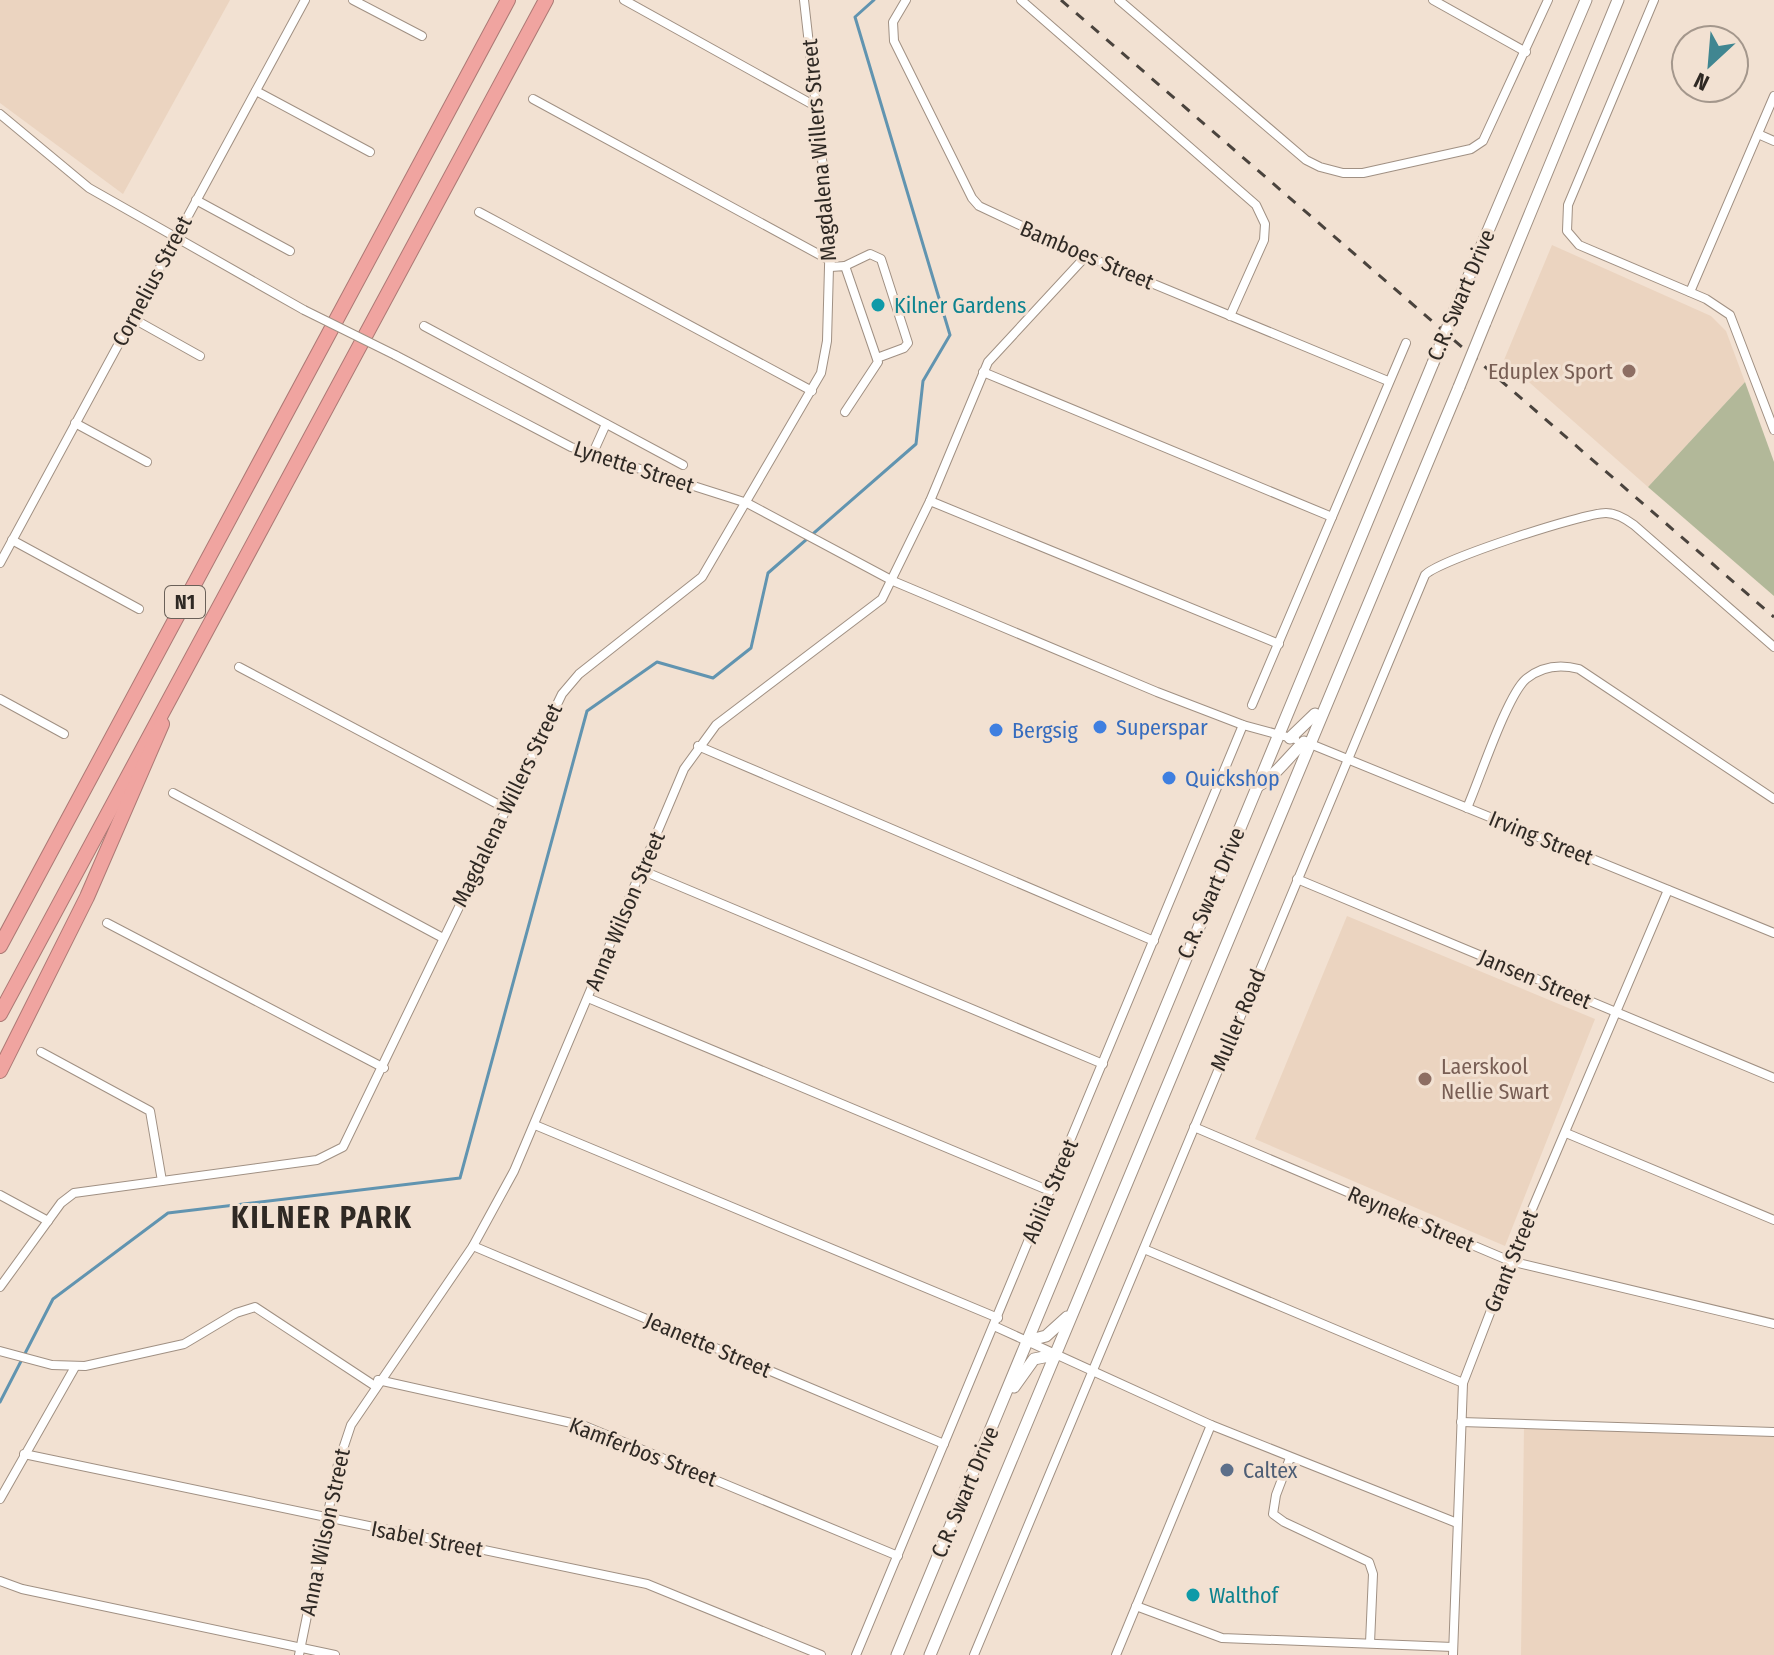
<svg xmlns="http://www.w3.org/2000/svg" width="1774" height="1655" font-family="'Fira Sans Condensed',sans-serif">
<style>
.built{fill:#ebd4c0}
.green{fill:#b2b899}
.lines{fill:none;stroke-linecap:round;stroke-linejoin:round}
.stream{stroke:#6194b0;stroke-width:3}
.street-casing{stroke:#a09083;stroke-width:10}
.secondary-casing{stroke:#a09083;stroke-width:13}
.highway-casing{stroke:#ac7975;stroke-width:16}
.street{stroke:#fff;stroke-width:8}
.secondary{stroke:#fff;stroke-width:11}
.highway{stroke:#f0a4a0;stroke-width:14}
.rail{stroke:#4a433d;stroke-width:3;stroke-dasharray:10 10;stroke-linecap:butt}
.street-bridge-casing{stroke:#a09083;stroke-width:10;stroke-linecap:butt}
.secondary-bridge-casing{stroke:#a09083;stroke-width:13;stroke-linecap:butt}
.street-bridge{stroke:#fff;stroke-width:8}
.secondary-bridge{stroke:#fff;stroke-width:11}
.culture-dot{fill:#0f9aa8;stroke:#f2e1d2;stroke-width:3}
.education-dot{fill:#8d6e63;stroke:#f2e1d2;stroke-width:3}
.shop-dot{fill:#3f7fe0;stroke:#f2e1d2;stroke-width:3}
.service-dot{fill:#5c6f8a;stroke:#f2e1d2;stroke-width:3}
.labels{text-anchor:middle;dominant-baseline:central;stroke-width:6;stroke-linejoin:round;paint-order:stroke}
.shield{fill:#f2e1d2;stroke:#6a6058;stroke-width:2}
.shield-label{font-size:20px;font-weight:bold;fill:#2f2924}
.street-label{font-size:22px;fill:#2f2924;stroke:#f2e1d2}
.culture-label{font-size:22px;fill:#0d838f;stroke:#f2e1d2;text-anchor:start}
.education-label{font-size:22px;fill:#785e54;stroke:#f2e1d2;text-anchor:end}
.shop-label{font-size:22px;fill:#366cbe;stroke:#f2e1d2;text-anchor:start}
.service-label{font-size:22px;fill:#4e5e75;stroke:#f2e1d2;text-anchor:start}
.district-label{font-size:30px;font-weight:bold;letter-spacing:2px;fill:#2f2924;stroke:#f2e1d2}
</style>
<rect width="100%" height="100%" fill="#f2e1d2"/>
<g class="built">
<polygon points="0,0 230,0 123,194 0,103"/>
<polygon points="1552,245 1711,316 1726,331 1745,382 1648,487 1504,360"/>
<polygon points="1347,916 1595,1019 1505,1246 1255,1139"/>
<polygon points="1524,1428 1774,1435 1774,1655 1521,1655"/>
</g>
<polygon class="green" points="1745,382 1774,462 1774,596 1648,487"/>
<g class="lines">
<polyline class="stream" points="0,1402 53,1299 168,1213 460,1178 587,711 657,662 713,678 751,648 768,573 916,444 923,381 950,335 855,17 874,0"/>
<g class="street-casing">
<g id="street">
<polyline points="353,0 422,36"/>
<polyline points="624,0 817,107"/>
<polyline points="906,0 893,22 894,41 972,198 979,206 1086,256 1388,381"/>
<polyline points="1021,0 1256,205 1265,224 1264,240 1230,316"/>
<polyline points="1119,0 1306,160 1320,167 1343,173 1363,173 1471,149 1483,141 1548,0"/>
<polyline points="1433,0 1526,52"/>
<polyline points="1654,0 1568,205 1567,231 1579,245 1706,299 1730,315 1774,430"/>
<polyline points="256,91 370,152"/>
<polyline points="533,99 831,261"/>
<polyline points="0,114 89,188 304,310"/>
<polyline points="1758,134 1774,141"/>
<polyline points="196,200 290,251"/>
<polyline points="479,212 812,391"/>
<polyline points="845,266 870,254 881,259 908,343 904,348 877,358"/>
<polyline points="831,267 845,266 878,362 845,412"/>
<polyline points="1690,292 1774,96"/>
<polyline points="132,318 200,356"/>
<polyline points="424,326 683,465"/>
<polyline points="395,355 571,447 747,503 893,581 1157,692 1243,725 1295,739"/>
<polyline points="983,372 1332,517"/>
<polyline points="75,423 147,462"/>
<polyline points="592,455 606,424"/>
<polyline points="930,501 1279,644"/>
<polyline points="12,540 139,609"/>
<polyline points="0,563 305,0"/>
<polyline points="239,667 505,808"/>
<polyline points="0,699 64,734"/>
<polyline points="1252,705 1406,343"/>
<polyline points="1308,743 1774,933"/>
<polyline points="698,746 1154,941"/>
<polyline points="173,793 443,938"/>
<path d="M1467 808C1479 781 1507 695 1526 679 1542 666 1560 664 1579 669L1774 799"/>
<polyline points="641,870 1103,1064"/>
<polyline points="1297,879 1774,1078"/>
<polyline points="107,923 384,1068"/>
<polyline points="588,998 1050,1191"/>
<polyline points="41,1052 150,1111 162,1181"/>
<polyline points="535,1125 998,1318"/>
<polyline points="1194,1127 1510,1261 1774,1324"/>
<polyline points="1566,1133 1774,1220"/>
<polyline points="0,1195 48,1221"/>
<polyline points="473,1246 944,1444"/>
<polyline points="1144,1249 1463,1383"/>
<polyline points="0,1287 61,1203 74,1193 317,1160 343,1147 562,694 579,674 702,577 821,373 827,341 830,230 804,0"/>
<polyline points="994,1326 1211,1425 1457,1523"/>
<polyline points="0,1351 52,1365 85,1366 184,1344 236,1313 255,1307 375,1386"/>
<polyline points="378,1380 585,1426 898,1556"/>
<polyline points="1461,1422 1774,1432"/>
<polyline points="24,1454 647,1584 821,1655"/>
<polyline points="1290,1458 1276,1495 1273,1514 1284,1522 1369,1562 1373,1574 1370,1643"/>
<polyline points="0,1499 75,1367"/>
<polyline points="0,1581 22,1589 335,1655"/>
<polyline points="1136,1606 1222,1638 1453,1647"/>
<polyline points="299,1655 338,1464 351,1425 473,1246 514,1171 684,769 716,725 882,599 930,501 988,362 1086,256"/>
<polyline points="856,1655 1243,725"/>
<path d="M974 1655 1425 575C1439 560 1583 513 1606 513 1617 513 1626 519 1634 525L1774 647"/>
<polyline points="1116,1655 1211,1425"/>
<polyline points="1453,1655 1463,1383 1510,1261 1668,890"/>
</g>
</g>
<g class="secondary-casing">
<g id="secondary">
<polyline points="1460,297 1586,0"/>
<polyline points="1485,323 1618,0"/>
<polyline points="1290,738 1315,714"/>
<path d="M1257 786C1270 782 1291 754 1304 742"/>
<polyline points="1027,1341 1046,1336 1067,1317"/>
<polyline points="1014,1387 1034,1359 1054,1355"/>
<polyline points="897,1655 1433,363"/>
<polyline points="930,1655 1459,387"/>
</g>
</g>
<g class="highway-casing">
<g id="highway">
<polyline points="0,946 508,0"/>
<polyline points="0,1014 546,0"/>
<polyline points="0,1071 87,897 162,724"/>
</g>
</g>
<use href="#street" class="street"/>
<use href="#secondary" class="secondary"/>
<use href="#highway" class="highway"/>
<polyline class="rail" points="1061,0 1774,617"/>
<g class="street-bridge-casing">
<polyline id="street-bridge" points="304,310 395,355"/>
</g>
<g class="secondary-bridge-casing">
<g id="secondary-bridge">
<polyline points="1433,363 1460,297"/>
<polyline points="1459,387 1485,323"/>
</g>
</g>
<use href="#street-bridge" class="street-bridge"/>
<use href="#secondary-bridge" class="secondary-bridge"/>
</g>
<g class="culture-dot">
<circle cx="878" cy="305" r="8"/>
<circle cx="1193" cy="1595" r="8"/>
</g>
<g class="education-dot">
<circle cx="1629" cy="371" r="8"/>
<circle cx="1425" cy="1079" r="8"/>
</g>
<g class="shop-dot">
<circle cx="1100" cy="727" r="8"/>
<circle cx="996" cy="730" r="8"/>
<circle cx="1169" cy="778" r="8"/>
</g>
<circle class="service-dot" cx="1227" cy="1470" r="8"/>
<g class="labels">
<rect class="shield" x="165" y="586" width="40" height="32" rx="6"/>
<g class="shield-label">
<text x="185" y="602">N1</text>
</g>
<g class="street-label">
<text transform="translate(819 150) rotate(-95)">Magdalena Willers Street</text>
<text transform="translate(1087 255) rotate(23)">Bamboes Street</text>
<text transform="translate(152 281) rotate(-62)">Cornelius Street</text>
<text transform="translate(1461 295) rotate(-67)">C.R. Swart Drive</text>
<text transform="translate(634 467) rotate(18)">Lynette Street</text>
<text transform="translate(507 805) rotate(-64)">Magdalena Willers Street</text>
<text transform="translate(1541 838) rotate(22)">Irving Street</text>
<text transform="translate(1211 893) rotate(-67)">C.R. Swart Drive</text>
<text transform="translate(625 911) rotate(-67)">Anna Wilson Street</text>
<text transform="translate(1535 979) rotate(23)">Jansen Street</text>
<text transform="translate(1238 1020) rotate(-67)">Muller Road</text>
<text transform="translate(1050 1191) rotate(-67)">Abilia Street</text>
<text transform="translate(1411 1219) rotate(23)">Reyneke Street</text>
<text transform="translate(1511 1261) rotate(-68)">Grant Street</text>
<text transform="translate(708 1345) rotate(23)">Jeanette Street</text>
<text transform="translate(643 1452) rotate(21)">Kamferbos Street</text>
<text transform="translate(965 1492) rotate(-67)">C.R. Swart Drive</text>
<text transform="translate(325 1532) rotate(-78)">Anna Wilson Street</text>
<text transform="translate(427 1539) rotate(11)">Isabel Street</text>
</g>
<g class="culture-label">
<text x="894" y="305">Kilner Gardens</text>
<text x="1209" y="1595">Walthof</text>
</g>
<g class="education-label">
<text x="1613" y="371">Eduplex Sport</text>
<text x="1441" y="1066" text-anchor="start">Laerskool<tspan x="1441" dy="25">Nellie Swart</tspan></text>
</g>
<g class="shop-label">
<text x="1116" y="727">Superspar</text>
<text x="1012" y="730">Bergsig</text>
<text x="1185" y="778">Quickshop</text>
</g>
<g class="service-label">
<text x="1243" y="1470">Caltex</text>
</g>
<g class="district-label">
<text x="322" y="1218">KILNER PARK</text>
</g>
</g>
<g transform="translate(1710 64) rotate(206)"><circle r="38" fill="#f2e1d2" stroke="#a4978c" stroke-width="2"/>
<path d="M0-6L14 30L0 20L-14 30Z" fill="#408691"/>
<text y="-12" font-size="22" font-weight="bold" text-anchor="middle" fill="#2f2924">N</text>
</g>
</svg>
